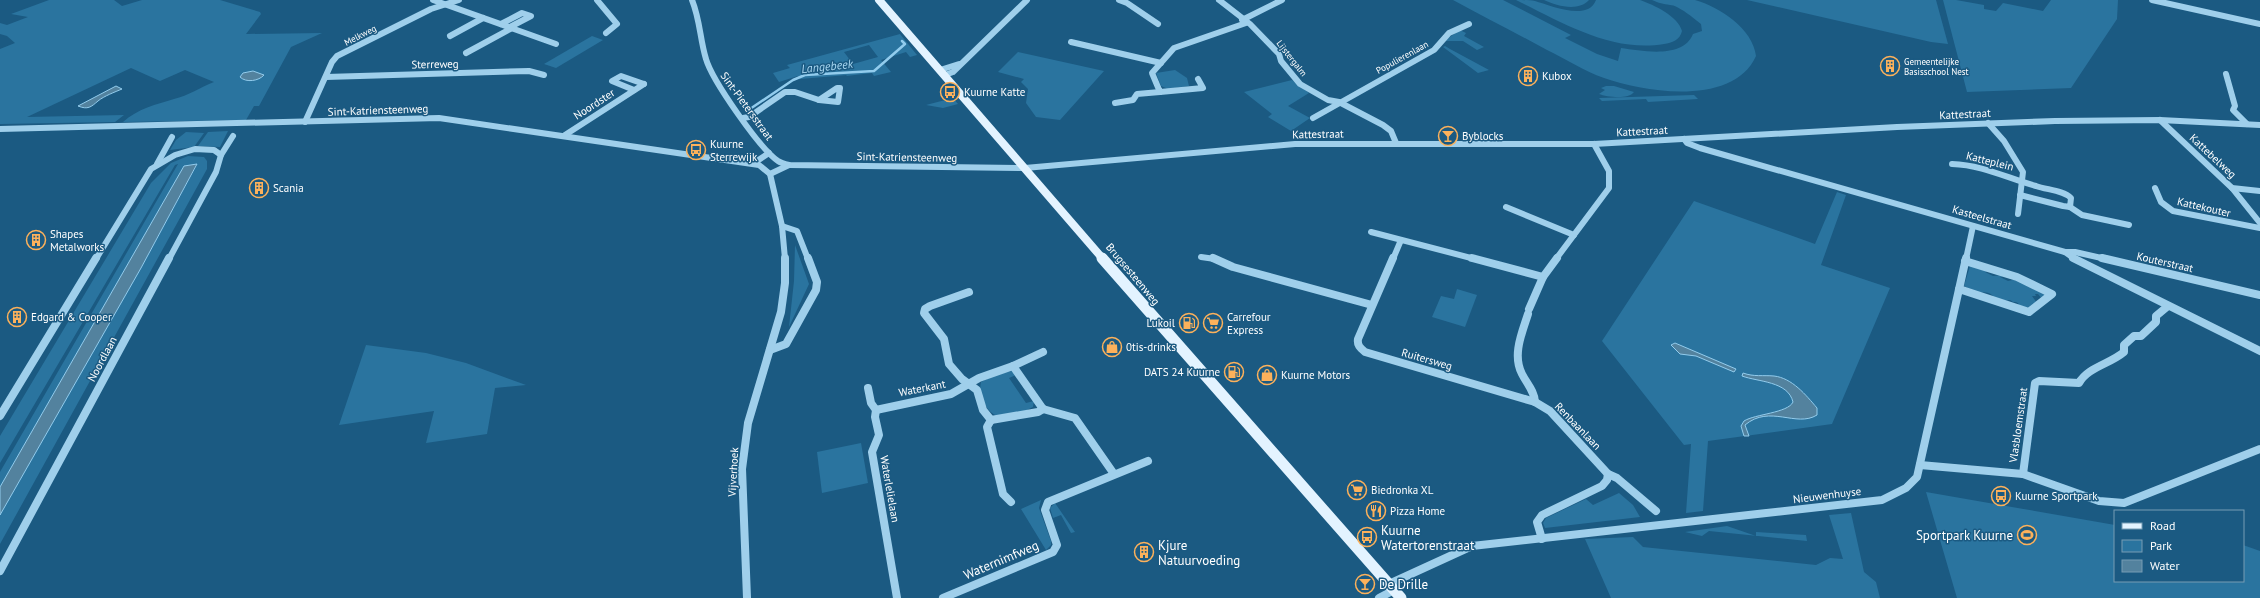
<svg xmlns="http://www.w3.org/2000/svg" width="2260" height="598" font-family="'PT Sans',sans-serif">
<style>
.green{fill:#2a749f;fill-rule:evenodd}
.water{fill:#53829e;stroke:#92cced}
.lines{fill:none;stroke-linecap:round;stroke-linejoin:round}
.stream{stroke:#92cced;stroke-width:2.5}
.minor-far1{stroke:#9fcfeb;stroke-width:6}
.minor{stroke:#9fcfeb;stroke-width:8}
.major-far1{stroke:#e3f3ff;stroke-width:8}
.major{stroke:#e3f3ff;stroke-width:11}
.labels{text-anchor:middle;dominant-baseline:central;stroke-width:3;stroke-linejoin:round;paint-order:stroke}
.far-street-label{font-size:9px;fill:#fff;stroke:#1b5a82}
.far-poi-label{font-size:9px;fill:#fff;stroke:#1b5a82;text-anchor:start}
.street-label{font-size:11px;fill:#fff;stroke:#1b5a82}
.poi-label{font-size:11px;fill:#fff;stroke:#1b5a82;text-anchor:start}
.water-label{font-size:12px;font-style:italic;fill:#aad8f2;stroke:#1b5a82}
.near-poi-label{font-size:13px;fill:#fff;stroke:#1b5a82;text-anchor:start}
.near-street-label{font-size:13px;fill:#fff;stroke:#1b5a82}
</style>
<rect width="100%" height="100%" fill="#1b5a82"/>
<g class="green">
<path d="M49 0H114L122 6 142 0H220L260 12 261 14 246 34 322 33 291 47 259 106H254L246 120 123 122C137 109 157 104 174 99 188 96 201 87 214 82L185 70 160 81 131 68 27 117 124 115 115 122 0 124V49L15 43 7 36 0 34V23L7 25 28 17 11 14Z"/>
<path d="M1453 0H1503L1571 35 1565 38 1597 54 1618 61 1621 48C1643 51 1683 59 1693 34L1702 31 1701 24C1695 19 1678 5 1670 5 1663 4 1659 3 1652 0 1665 0 1683 0 1695 0 1720 7 1753 29 1756 56 1734 106 1646 93 1604 78 1584 71 1566 59 1547 50 1516 33 1484 17 1453 0Z"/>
<path d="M1516 0C1522 0 1530 0 1535 1 1549 5 1588 22 1596 0 1609 0 1628 0 1640 0 1654 5 1678 16 1682 31 1680 40 1672 43 1664 44 1612 53 1561 22 1516 0Z"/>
<path d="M1544 0H1589C1578 12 1557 6 1544 0Z"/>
<polygon points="1747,0 1936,0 1948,44 1931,42"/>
<polygon points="1943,0 1956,0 1984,5 1984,9 1996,11 2003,3 2043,11 2051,0 2118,0 2117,19 2071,88 1967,92"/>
<polygon points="1460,30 1466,33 1464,36 1484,47 1477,50 1463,41 1444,41"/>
<path d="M900 34 917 55 910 57 906 52 881 60 891 72 874 76 872 73 846 76 847 75 800 79 798 76 779 82 773 73 790 68 787 65ZM869 45 878 57 853 64 844 52Z"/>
<polygon points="592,36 603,40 556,68 544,64"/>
<polygon points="1445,46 1450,49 1489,70 1478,73 1443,47"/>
<polygon points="1018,52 1104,71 1060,120 1036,117 1026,103 1028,89 1021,82 1024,79 998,72"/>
<polygon points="1175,70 1187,78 1189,86 1168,89 1161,86 1156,73"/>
<polygon points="1292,80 1309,93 1288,106 1310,118 1291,131 1268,117 1272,114 1244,92"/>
<path d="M1606 86H1614L1634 92C1628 100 1607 97 1599 94L1605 90 1601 88Z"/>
<polygon points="1694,95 1698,99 1648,102 1646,99 1602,101 1599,98"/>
<polygon points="953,98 958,104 943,108 926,105"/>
<polygon points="228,131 220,147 198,146 208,132"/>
<polygon points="186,132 204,133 194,147 170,150 176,140"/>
<polygon points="188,156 204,157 207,161 207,169 0,544 0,515 141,268 197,165 184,166 0,487 0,472 178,164 175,165 0,463 0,436 151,183 171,163"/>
<polygon points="1837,192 1846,195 1821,265 1890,288 1832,424 1708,441 1703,511 1686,513 1691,444 1684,445 1680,440 1602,341 1694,201 1815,244"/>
<polygon points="795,245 809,284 789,327 794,281"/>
<path d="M1970 266 1990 270 1985 272 1993 276 2006 275 2000 277 2008 281 2017 279 2044 292 2046 296 2042 299 2038 294H2035L2036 296H2032L2037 303C2029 310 2022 308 2013 305L2019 304 2016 302H2013L2010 300 2002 301 1987 297 1993 296C1989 291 1982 292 1976 293L1964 286Z"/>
<polygon points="1457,289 1477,295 1465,327 1432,317 1441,296 1454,299"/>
<polygon points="366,345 426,353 466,363 526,385 495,388 487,434 426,443 434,411 339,425"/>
<path d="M1012 371 1016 375 1009 378 1026 403 1034 401 1033 407 1025 411 997 416C985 411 978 394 981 382L1001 372Z"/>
<polygon points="861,443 868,483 822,493 817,452"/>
<polygon points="1926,492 2115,525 2115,581 2243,581 2243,545 2260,551 2260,598 1957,598"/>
<polygon points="1619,493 1633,505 1640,517 1545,528 1543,523 1546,518 1586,499 1593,505"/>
<polygon points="1041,500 1039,508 1051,541 1051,545 1046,550 1021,509"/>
<polygon points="1055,503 1075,532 1071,533 1061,515 1053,518 1050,508"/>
<polygon points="1851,513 1864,572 1876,582 1880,598 1611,598 1585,539 1633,537 1643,547 1816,565 1830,558 1843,559 1829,515"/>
<polygon points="1727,526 1756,536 1756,532 1806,535 1807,541 1709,531 1702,536 1685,532"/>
</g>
<g class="water">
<path d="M253 71 264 75C259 81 246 83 240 77L243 73Z"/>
<path d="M116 86 122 89C115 92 104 96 98 101 91 107 88 110 78 106Z"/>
<polygon points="197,164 141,268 0,515 0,487 184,166"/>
<polygon points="1675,343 1736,369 1734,372 1696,356 1680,354 1671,345"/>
<path d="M1743 373C1754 377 1763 375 1774 376 1792 378 1806 395 1817 408V415C1796 428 1770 404 1745 425L1749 436H1744L1741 426 1744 421C1755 414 1788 413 1793 402 1788 381 1758 382 1742 376Z"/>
</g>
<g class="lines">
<polyline class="stream" points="747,111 793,80 805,75 874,71 905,44 902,41"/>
<g class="minor-far1">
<polyline points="433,0 556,44"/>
<polyline points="597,0 617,24 606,33"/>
<path d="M692 0C700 19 700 40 706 59 712 80 760 149 778 161 781 163 785 164 789 165L1025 168 1295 144H1594L1897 127 2055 121 2160 120 2260 125"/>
<polyline points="1119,0 1127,3 1158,24"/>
<polyline points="1219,0 1250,24 1279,54 1281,61 1300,84 1328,100 1339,102 1383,125 1391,131 1396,143"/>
<polyline points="2152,0 2260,24"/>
<polyline points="1242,20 1282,0"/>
<polyline points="501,24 522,13 531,16 510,27"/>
<polyline points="450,36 483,18"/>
<polyline points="1071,42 1161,63"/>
<polyline points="466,53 512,28"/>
<polyline points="940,70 959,64"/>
<polyline points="2226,74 2235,106 2233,110 2247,124"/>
<polyline points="945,75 953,72 1027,0"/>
<polyline points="326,77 529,71 544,75"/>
<polyline points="1198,79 1203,88 1160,92 1152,73 1174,48 1246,23"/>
<polygon points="837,88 840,88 838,102 819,100"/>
<polyline points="634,90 612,81 621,76 644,84"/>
<polyline points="1115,103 1133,100 1137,94 1160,92"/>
<polyline points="743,118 749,117 785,92 795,92 819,100"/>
<polyline points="1313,118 1434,50 1449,33 1469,24"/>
<polyline points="2160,120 2232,188 2260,191"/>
<polyline points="305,122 332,62 337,56 431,9 459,0"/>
<polyline points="1988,123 2004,141 2023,172 2018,214"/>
<polyline points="0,129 439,118 759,165 770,174 782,226 785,259"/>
<polyline points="565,135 644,84"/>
<polyline points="1684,139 1687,143 1700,148 2065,252 2075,259"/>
<polyline points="754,163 769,153"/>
<polyline points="157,164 172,137"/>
<path d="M1952 164C1983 165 2007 178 2036 186 2047 190 2063 190 2071 198L2070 207 2063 206 2020 195"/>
<polyline points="770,174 789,165"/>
<polyline points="2155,188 2161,202 2173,211 2260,228"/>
<polyline points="2232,188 2260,223"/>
<polyline points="1506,207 1574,235"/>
<polyline points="2070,207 2082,215 2129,225"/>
<polyline points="782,226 797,231 808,259"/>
<polyline points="1371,232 1475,259"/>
<polyline points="2065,252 2075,252 2106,259"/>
<polyline points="1201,257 1215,259"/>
<polyline points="96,259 151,169 175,155 195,149 214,150 221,155"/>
<polyline points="169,259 216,172 221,155 233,136"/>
<polyline points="1393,259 1401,240"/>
<polyline points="1556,259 1609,188 1609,171 1594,144"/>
<polyline points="1966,259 1973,226"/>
</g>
<g class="minor">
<polyline points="1213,258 1233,267 1372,305"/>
<path d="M1393 258 1358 339C1357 345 1360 348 1365 352L1535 402 1550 411 1608 474 1617 478 1656 511"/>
<polyline points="1472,258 1543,277"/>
<polyline points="2073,258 2260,351"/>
<polyline points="2102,258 2260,295"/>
<polyline points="1959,289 2029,312 2052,294 2017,277 1965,261"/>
<polyline points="969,292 930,306 925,309 924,313 944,339 949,364 962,379 977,390 983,410 991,420 987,427 1003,494 1011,502"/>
<polyline points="1529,309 1543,277 1557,258"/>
<path d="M1528 314C1522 333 1512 355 1522 374 1527 384 1534 390 1535 402"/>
<polyline points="770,350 786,344 816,290 817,282 808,258"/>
<polyline points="1013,366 1043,409"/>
<polyline points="868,388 871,403 876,410 875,417 879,435 872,452 897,598"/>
<polyline points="1043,409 1075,418 1114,474"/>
<polyline points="876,410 951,394 979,378 1013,366 1043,352"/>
<polyline points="0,416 96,258"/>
<polyline points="991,420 1038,412 1043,409"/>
<polyline points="1920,465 2023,474 2099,501 2124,503 2260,449"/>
<path d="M2023 474 2035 383 2039 381 2079 383C2088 367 2110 364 2124 352V345L2134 336H2141L2156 322V316L2168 306"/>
<polyline points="1542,539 1537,522 1542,515 1602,486 1607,480 1608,474"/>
<polyline points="0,571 169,258"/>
<polyline points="1389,584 1472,546 1882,500 1906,488 1917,477 1966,258"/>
<polyline points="747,598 742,469 748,423 781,312 785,283 785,258"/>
<polyline points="943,598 1053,552 1057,545 1045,510 1048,502 1148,461"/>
<polyline points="1379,598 1394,590"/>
</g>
<polyline class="major-far1" points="879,0 1103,259"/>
<polyline class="major" points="1102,258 1401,598"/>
</g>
<defs>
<g id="building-ring" transform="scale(1)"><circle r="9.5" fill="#1b5a82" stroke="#fcb15b" stroke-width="1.5"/><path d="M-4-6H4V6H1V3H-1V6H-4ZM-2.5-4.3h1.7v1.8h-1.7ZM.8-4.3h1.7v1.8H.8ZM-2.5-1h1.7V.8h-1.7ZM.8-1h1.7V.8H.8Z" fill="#fcb15b"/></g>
<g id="bus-ring" transform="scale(1)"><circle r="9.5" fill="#1b5a82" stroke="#fcb15b" stroke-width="1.5"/><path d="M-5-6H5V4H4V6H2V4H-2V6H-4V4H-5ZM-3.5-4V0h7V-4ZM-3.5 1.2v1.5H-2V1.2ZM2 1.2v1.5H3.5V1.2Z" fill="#fcb15b"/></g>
<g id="bar-ring" transform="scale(1)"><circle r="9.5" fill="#1b5a82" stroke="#fcb15b" stroke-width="1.5"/><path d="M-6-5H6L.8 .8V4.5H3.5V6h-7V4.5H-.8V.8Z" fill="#fcb15b"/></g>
<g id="fuel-ring" transform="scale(1)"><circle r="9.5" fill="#1b5a82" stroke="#fcb15b" stroke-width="1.5"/><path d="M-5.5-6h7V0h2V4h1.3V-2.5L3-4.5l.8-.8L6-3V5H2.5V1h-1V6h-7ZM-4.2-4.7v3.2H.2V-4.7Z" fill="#fcb15b"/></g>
<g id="supermarket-ring" transform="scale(1)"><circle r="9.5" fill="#1b5a82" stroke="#fcb15b" stroke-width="1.5"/><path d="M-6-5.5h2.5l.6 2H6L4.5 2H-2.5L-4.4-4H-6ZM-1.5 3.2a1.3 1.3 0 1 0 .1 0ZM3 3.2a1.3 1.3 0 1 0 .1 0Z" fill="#fcb15b"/></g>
<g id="shop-ring" transform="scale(1)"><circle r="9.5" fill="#1b5a82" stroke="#fcb15b" stroke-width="1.5"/><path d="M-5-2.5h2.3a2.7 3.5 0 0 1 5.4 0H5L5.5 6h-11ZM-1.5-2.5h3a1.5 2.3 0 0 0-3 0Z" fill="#fcb15b"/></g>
<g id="restaurant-ring" transform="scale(1)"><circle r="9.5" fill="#1b5a82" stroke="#fcb15b" stroke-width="1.5"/><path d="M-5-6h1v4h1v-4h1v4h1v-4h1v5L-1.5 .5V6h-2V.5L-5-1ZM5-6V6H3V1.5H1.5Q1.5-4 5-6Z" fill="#fcb15b"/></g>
<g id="stadium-ring" transform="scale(1)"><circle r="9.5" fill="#1b5a82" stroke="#fcb15b" stroke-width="1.5"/><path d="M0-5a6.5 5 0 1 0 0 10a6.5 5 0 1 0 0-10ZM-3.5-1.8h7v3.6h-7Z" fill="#fcb15b"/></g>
</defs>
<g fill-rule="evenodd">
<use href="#building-ring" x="1890" y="66"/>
<use href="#building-ring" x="1528" y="76"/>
<use href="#bus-ring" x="950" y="92"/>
<use href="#bar-ring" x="1448" y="136"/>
<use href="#bus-ring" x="696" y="150"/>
<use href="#building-ring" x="259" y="188"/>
<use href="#building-ring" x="36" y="240"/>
<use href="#building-ring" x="17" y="317"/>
<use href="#fuel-ring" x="1189" y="323"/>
<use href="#supermarket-ring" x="1213" y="323"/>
<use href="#shop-ring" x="1112" y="347"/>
<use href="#fuel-ring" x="1234" y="372"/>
<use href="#shop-ring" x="1267" y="375"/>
<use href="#supermarket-ring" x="1357" y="490"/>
<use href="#bus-ring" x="2001" y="496"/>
<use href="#restaurant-ring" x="1376" y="511"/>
<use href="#stadium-ring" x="2027" y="535"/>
<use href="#bus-ring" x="1367" y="537"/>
<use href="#building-ring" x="1144" y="552"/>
<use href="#bar-ring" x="1365" y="584"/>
</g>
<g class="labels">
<g class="far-street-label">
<text transform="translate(360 35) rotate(-27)">Melkweg</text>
<text transform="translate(1402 57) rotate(-29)">Populierenlaan</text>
<text transform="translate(1292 58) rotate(52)">Lijstergalm</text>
</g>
<g class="far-poi-label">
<text x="1904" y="61">Gemeentelijke<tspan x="1904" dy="10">Basisschool Nest</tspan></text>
</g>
<g class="street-label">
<text transform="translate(435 64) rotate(-1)">Sterreweg</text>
<text transform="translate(594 104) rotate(-33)">Noordster</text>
<text transform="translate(747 106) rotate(54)">Sint-Pietersstraat</text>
<text transform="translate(378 110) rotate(-2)">Sint-Katriensteenweg</text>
<text transform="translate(1965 114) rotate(-3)">Kattestraat</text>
<text transform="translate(1642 131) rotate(-3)">Kattestraat</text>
<text transform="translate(1318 134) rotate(-1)">Kattestraat</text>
<text transform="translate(2213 156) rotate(43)">Kattebelweg</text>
<text transform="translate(907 157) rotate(1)">Sint-Katriensteenweg</text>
<text transform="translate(1990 161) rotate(14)">Katteplein</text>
<text transform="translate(2204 207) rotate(13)">Kattekouter</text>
<text transform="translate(1982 217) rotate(16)">Kasteelstraat</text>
<text transform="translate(2165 262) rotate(13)">Kouterstraat</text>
<text transform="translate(1133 274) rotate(50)">Brugsesteenweg</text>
<text transform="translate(102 359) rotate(-62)">Noordlaan</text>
<text transform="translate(1427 359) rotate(16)">Ruitersweg</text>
<text transform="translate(922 388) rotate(-11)">Waterkant</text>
<text transform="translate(2018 425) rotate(-82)">Vlasbloemstraat</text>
<text transform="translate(1578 426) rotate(46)">Renbaanlaan</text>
<text transform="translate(733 472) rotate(-87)">Vijverhoek</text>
<text transform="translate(890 489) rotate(80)">Waterlelielaan</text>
<text transform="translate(1827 495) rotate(-7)">Nieuwenhuyse</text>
</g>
<g class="poi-label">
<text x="1542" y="76">Kubox</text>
<text x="964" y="92">Kuurne Katte</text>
<text x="1462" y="136">Byblocks</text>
<text x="710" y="144">Kuurne<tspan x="710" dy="13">Sterrewijk</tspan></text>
<text x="273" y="188">Scania</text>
<text x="50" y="234">Shapes<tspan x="50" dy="13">Metalworks</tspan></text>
<text x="31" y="317">Edgard &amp; Cooper</text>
<text x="1227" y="317">Carrefour<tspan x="1227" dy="13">Express</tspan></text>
<text x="1175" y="323" text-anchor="end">Lukoil</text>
<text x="1126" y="347">0tis-drinks</text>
<text x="1220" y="372" text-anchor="end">DATS 24 Kuurne</text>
<text x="1281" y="375">Kuurne Motors</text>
<text x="1371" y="490">Biedronka XL</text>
<text x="2015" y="496">Kuurne Sportpark</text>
<text x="1390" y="511">Pizza Home</text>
</g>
<g class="water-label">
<text transform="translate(827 66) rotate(-6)">Langebeek</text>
</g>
<g class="near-poi-label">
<text x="1381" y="530">Kuurne<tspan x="1381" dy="15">Watertorenstraat</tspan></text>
<text x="2013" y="535" text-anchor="end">Sportpark Kuurne</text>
<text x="1158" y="545">Kjure<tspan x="1158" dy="15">Natuurvoeding</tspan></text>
<text x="1379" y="584">De Drille</text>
</g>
<g class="near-street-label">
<text transform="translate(1001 560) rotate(-23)">Waternimfweg</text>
</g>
</g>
<rect x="2114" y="510" width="130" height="72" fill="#1b5a82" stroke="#769cb4"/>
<rect x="2122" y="523" width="20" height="6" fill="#e3f3ff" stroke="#769cb4"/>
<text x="2150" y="530" font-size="12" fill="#ffffff">Road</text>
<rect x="2122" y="540" width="20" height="12" fill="#2a749f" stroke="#769cb4"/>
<text x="2150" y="550" font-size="12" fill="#ffffff">Park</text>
<rect x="2122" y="560" width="20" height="12" fill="#53829e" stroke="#769cb4"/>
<text x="2150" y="570" font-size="12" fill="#ffffff">Water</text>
</svg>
